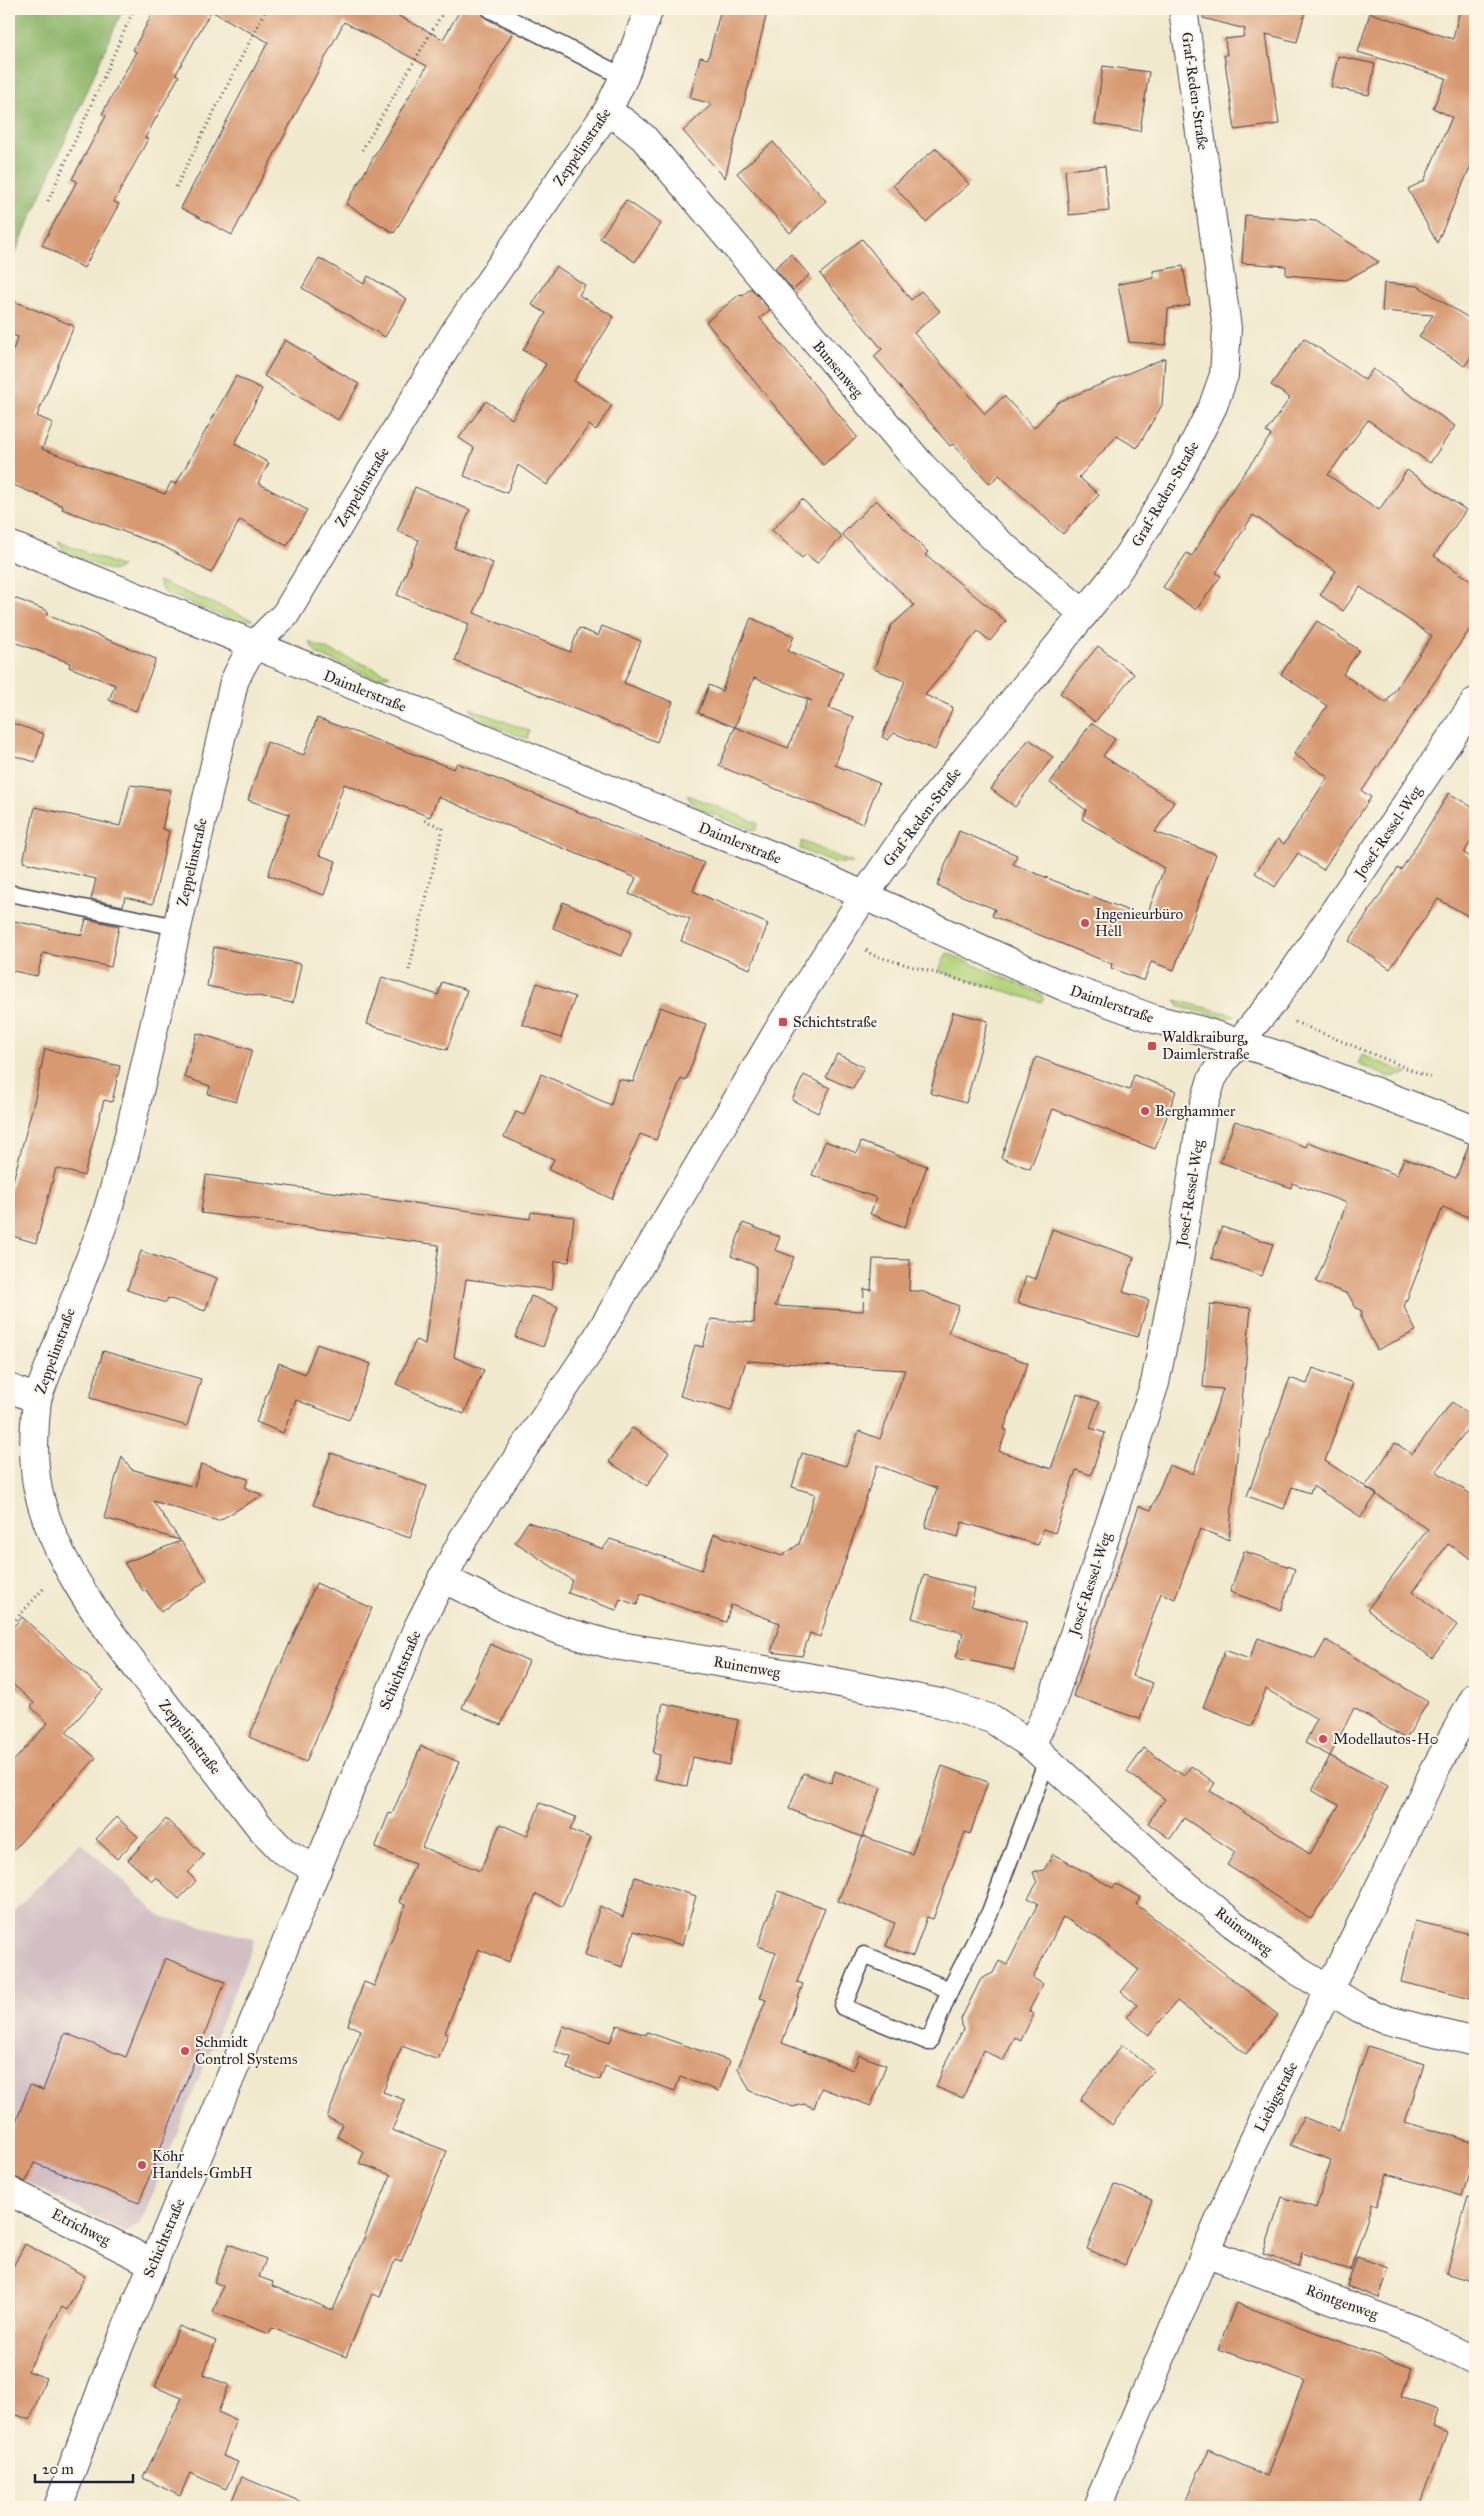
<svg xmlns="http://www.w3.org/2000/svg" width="1484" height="2516" font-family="'IM FELL Great Primer',serif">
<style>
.industrial{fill:#d2bec3}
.green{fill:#b4d47c;stroke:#6b7b5c}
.forest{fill:#8fb66c;stroke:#586c54}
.building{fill:#d79971;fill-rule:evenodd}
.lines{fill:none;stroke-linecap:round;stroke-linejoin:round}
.service-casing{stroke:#414051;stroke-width:19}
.minor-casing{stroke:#414051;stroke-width:30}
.tertiary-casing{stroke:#414051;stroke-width:30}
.path{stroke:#414051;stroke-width:3;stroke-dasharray:1 4;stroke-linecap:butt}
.service{stroke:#fff;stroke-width:16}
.minor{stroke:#fff;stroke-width:28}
.tertiary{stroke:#fff;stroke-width:28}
.poi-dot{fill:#d1495b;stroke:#fcf5e5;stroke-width:2}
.labels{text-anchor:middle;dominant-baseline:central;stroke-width:4;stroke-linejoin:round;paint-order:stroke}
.street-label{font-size:15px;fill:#22223b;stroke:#fcf5e5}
.poi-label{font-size:15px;fill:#22223b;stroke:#fcf5e5;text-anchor:start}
</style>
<rect width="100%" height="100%" fill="#fcf5e5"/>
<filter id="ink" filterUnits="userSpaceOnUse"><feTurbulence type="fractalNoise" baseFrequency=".02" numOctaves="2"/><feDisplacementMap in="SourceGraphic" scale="10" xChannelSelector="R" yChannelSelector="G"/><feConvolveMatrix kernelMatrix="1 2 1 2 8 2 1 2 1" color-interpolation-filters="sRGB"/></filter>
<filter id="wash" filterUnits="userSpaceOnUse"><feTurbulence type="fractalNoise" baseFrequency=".0096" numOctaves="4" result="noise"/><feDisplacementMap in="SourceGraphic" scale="20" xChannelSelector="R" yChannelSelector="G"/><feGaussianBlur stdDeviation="1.12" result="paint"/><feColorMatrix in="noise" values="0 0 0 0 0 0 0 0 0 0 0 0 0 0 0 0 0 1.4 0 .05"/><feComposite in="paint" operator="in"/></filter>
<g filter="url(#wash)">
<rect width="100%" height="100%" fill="#f0e9cd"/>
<polygon class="industrial" points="81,1842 160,1916 255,1939 141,2223 126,2233 9,2173 9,1916"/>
<g class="green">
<polygon points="58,541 122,567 112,571 65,553"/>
<polygon points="158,581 253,620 237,622 163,592"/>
<polygon points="309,642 390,675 375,678 324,657 317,654"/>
<polygon points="470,708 529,731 527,739 478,719"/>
<polygon points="687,795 758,823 755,831 693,806"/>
<polygon points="802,841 853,863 833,863 800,849"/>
<polygon points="947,953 1041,994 1043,999 1041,1002 939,971"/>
<polygon points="1175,1000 1235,1015 1226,1018 1180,1007"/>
<polygon points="1362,1055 1409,1074 1389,1077 1358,1064"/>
</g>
<polygon class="forest" points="9,9 123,9 12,261 9,260"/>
<g id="blocks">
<g class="building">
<polygon points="155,9 385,9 443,39 461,9 480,9 485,18 513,32 394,233 346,204 427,66 344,22 232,235 181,208 268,42 211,11 176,74 179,76 145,138 148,139 114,202 119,204 84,268 42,245 77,181 72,179 106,116 102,114 136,52 133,50"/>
<polygon points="721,9 768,9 725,178 683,131 712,104 690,98 700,57 708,59"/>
<polygon points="1204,9 1306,9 1297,42 1266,34 1279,124 1235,130 1224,55 1227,55 1225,39 1243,37 1245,29 1203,18"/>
<polygon points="1460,9 1475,9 1475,156 1437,243 1408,189 1424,181 1452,117 1433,108 1446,78 1358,52 1370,13 1453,39"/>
<polygon points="1338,56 1375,64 1369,95 1331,87"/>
<polygon points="1103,66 1149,72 1140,131 1095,124"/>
<polygon points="773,142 826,201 790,233 737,173"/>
<polygon points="936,148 969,184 926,222 893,185"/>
<polygon points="1105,166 1109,211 1069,215 1065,170"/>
<polygon points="626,200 661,224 635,262 600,238"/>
<polygon points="1245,215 1316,221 1379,262 1346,280 1286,275 1286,266 1242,263"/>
<polygon points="862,239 911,300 921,291 940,311 914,333 985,414 1004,396 1034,428 1058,402 1165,358 1162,405 1137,448 1117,436 1079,477 1099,495 1063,534 999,475 990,484 953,444 950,446 874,356 882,349 820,274"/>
<polygon points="791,254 809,275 793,290 775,268"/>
<polygon points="319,258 364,284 368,276 407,299 385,337 302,288"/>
<polygon points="556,266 585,285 579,295 614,317 574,381 612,405 596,430 589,425 547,485 518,465 507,493 464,476 474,448 459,438 486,401 512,419 546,364 523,350 546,313 532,305"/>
<polygon points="1183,266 1190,305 1168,309 1166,345 1129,342 1118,284 1154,278 1153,271"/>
<polygon points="1384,283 1418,286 1475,322 1475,350 1465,366 1419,337 1433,315 1382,311"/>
<polygon points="751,288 770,310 760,318 857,437 823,465 706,322 740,294 742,296"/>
<polygon points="9,299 74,326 37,416 53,423 42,449 165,494 171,482 176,484 236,376 262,389 235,444 269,463 258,483 307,510 287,546 240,520 211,573 165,547 62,509 63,506 9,483 9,360 18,337 9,334"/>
<polygon points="1304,338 1365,380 1373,369 1455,426 1430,463 1368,420 1328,475 1379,510 1407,470 1466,510 1434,556 1475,583 1475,621 1362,791 1371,797 1323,870 1298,853 1275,887 1255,873 1278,839 1284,844 1328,777 1294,754 1327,706 1281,674 1317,621 1359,650 1343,674 1386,703 1432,636 1360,587 1343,611 1320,595 1336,571 1253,515 1216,573 1221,576 1196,610 1163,587 1187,553 1192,556 1230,493 1271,435 1266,432 1290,398 1271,385"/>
<polygon points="285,340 359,384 338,420 264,376"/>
<polygon points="415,487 470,510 454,548 493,563 474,613 570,652 579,628 598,636 602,626 641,641 624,683 673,702 657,742 455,661 469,624 397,595 419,540 397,531"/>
<polygon points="802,499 842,537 817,563 806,554 802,558 772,530"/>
<polygon points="876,500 928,552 925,555 1006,621 990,641 978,631 925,695 953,707 935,750 894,733 888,740 882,737 905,681 874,669 891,626 914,605 842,534"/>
<polygon points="9,596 48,611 47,615 156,659 136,711 109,700 115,685 69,667 70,663 9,640"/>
<path d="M751 618 794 636 788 651 843 673 829 708 854 717 835 765 879 783 863 824 719 766 735 727 698 713 709 685 722 691ZM754 678 812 701 808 699 788 748 735 727Z"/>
<polygon points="1098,646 1134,674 1095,722 1060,693"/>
<polygon points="317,718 454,769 457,763 704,863 693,891 768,924 750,969 681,941 690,919 629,894 636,878 438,797 430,817 344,784 319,855 336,861 324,895 268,875 289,814 248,800 267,742 304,755"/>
<polygon points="9,722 44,734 35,762 9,754"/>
<polygon points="1091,723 1115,739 1103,756 1174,802 1155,832 1216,854 1174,970 1151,962 1144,981 1111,968 1112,964 992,916 995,909 937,886 959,831 1017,855 1013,864 1146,918 1164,868 1082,819 1086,810 1050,783"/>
<polygon points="1029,739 1053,757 1015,807 991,789"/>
<polygon points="130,785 171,790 162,829 169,831 153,904 125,897 123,906 91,899 96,879 23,862 35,807 120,826"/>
<polygon points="1449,793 1475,809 1475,834 1464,853 1475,860 1475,920 1438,899 1390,969 1349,941 1398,868 1401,870"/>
<polygon points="563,902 632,931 622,956 553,928"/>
<polygon points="86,919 119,926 111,967 43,953 37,976 9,970 9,920 82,935"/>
<polygon points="214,947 301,964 293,1003 207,986"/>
<polygon points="382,977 438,995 442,982 467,990 447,1050 367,1024"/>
<polygon points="537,983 575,997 561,1038 522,1024"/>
<polygon points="660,1007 706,1024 686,1081 681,1079 656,1140 640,1134 612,1199 549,1170 554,1159 504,1137 516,1112 524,1115 541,1074 611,1105 618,1079 633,1082"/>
<polygon points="953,1012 988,1021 966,1103 930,1093"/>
<polygon points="197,1033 252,1050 236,1102 208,1094 210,1086 184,1077"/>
<polygon points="45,1049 120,1066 112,1102 104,1100 84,1176 56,1168 36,1243 9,1235 9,1196 35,1098"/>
<polygon points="837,1054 864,1067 853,1089 826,1077"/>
<polygon points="1036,1057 1129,1090 1134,1075 1176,1091 1155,1149 1053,1109 1030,1169 1001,1158"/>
<polygon points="804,1075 830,1088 818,1113 792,1100"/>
<polygon points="1235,1121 1306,1147 1308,1142 1397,1175 1404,1158 1456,1178 1469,1144 1475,1145 1475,1220 1443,1207 1404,1307 1416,1331 1377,1350 1361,1318 1362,1311 1356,1308 1348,1294 1316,1282 1347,1203 1292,1183 1291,1188 1220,1162"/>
<polygon points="825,1141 857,1153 861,1142 927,1166 905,1227 870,1214 877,1198 812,1175"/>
<polygon points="206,1175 530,1219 531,1212 574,1217 569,1262 555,1261 552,1290 466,1279 454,1357 484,1370 464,1414 396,1384 416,1340 425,1344 439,1245 201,1213"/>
<polygon points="743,1223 780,1237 775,1250 794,1257 775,1306 863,1311 864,1289 871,1290 873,1259 910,1260 909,1291 921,1291 959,1306 948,1333 1028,1363 1004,1429 1007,1430 999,1451 1051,1469 1077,1394 1099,1402 1090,1428 1105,1433 1091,1475 1076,1470 1055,1533 1043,1529 1038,1545 962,1522 958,1537 925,1527 937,1488 877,1465 820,1637 810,1633 802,1656 771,1652 780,1623 731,1605 726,1622 641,1594 637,1605 620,1599 616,1610 568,1593 572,1580 515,1542 528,1522 603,1549 610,1539 702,1570 714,1534 782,1556 799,1544 815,1494 792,1487 802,1453 846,1466 859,1431 880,1439 905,1370 746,1361 731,1411 680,1396 695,1345 703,1347 711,1319 754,1323 756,1266 731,1256"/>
<polygon points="1222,1227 1273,1244 1262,1276 1211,1258"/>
<polygon points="1052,1229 1134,1257 1123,1292 1149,1300 1138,1337 1018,1303 1026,1276 1036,1279"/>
<polygon points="141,1251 217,1278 205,1311 168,1298 166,1303 127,1290"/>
<polygon points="531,1296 558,1307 543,1347 515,1337"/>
<polygon points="1210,1304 1251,1308 1229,1540 1200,1529 1175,1599 1161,1593 1132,1676 1153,1683 1140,1719 1073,1696 1139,1506 1151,1510 1169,1465 1193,1474 1223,1389 1203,1387"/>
<polygon points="317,1344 371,1364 349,1420 296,1400 283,1433 256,1422 279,1363 305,1374"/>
<polygon points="103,1351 201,1379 187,1426 90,1398"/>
<polygon points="1313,1368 1353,1383 1325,1461 1377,1494 1361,1517 1313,1486 1310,1493 1292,1487 1284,1509 1247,1496 1290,1378 1307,1384"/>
<polygon points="1452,1402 1475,1419 1436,1471 1475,1497 1475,1561 1448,1544 1413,1592 1457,1625 1432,1658 1367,1610 1428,1529 1365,1487 1395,1443 1412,1454"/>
<polygon points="632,1428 669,1452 647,1486 609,1462"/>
<polygon points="331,1453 427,1486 410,1538 313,1505"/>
<polygon points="122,1456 131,1469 194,1487 201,1464 248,1479 245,1488 263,1495 218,1521 153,1501 180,1540 104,1518"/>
<polygon points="181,1541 207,1580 161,1612 146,1590 144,1592 124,1563"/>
<polygon points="1244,1551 1295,1569 1281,1610 1230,1592"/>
<polygon points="924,1575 975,1589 971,1606 1027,1622 1014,1670 956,1658 963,1633 912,1618"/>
<polygon points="316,1583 372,1608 306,1762 249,1737"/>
<polygon points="22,1617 103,1690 66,1732 96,1758 9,1855 9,1766 48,1723 31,1707 34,1703 9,1681 9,1632"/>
<polygon points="1258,1638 1315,1659 1326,1640 1428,1702 1406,1739 1354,1708 1330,1756 1305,1743 1317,1719 1266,1689 1252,1726 1203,1707 1225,1650 1249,1659"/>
<polygon points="490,1644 529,1661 501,1725 462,1708"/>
<polygon points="663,1703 738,1720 729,1765 693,1757 687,1786 655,1779 660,1755 653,1753"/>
<polygon points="421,1746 459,1762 422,1847 480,1871 500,1824 527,1836 540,1803 576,1817 570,1830 591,1838 562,1906 536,1894 509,1962 478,1949 445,2033 448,2034 438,2060 402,2046 383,2092 405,2100 392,2130 447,2151 401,2262 395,2260 380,2297 372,2294 346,2357 272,2328 269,2334 213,2312 223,2286 214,2282 229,2244 266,2259 259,2277 273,2282 272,2286 333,2310 391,2175 359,2163 364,2152 337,2136 342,2124 327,2118 361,2030 348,2025 364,1982 374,1986 405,1905 399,1902 415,1864 375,1848 389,1813 392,1814"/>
<polygon points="1144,1748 1184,1776 1191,1766 1215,1783 1210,1791 1310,1854 1339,1805 1312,1791 1330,1756 1388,1786 1362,1840 1311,1919 1227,1865 1235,1852 1184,1818 1170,1839 1148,1823 1165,1799 1127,1772"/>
<polygon points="942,1766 988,1782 970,1834 965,1832 933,1919 927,1917 913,1956 886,1946 895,1923 838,1901 863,1836 912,1854"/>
<polygon points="835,1771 881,1788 862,1837 789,1809 803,1773 831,1783"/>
<polygon points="117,1817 138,1837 117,1859 96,1839"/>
<polygon points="166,1819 204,1855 188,1873 196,1881 179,1899 156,1877 152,1881 128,1860"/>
<polygon points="1053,1854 1113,1888 1116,1884 1140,1897 1136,1904 1278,2015 1246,2054 1177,2001 1149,2035 1127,2017 1137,2005 1121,1992 1139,1970 1095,1936 1063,1917 1033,1978 1043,1984 1029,2011 1034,2014 1021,2040 1015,2037 1003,2061 983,2050 963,2098 936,2087 947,2059 963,2030 961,2019 981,1979 993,1973 999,1961 1007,1965 1038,1903 1028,1898 1037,1883 1033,1872 1044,1870"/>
<polygon points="635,1877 696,1896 682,1945 634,1931 623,1967 585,1955 600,1906 623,1917"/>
<polygon points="778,1891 825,1908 797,1982 803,1984 782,2043 853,2070 859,2055 886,2065 871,2106 821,2088 814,2108 804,2104 793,2107 750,2091 738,2068 766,2000 760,1998 776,1952 758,1946"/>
<polygon points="1415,1921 1475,1935 1475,2000 1401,1982"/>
<polygon points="165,1958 225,1982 139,2203 34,2163 26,2182 9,2175 9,2140 30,2085 43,2090 65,2033 126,2057"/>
<polygon points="617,2025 646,2035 647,2032 730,2061 719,2091 680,2077 675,2091 605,2066 600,2080 567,2069 571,2057 554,2051 563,2026 610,2042"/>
<polygon points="1122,2045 1154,2070 1112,2125 1080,2099"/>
<polygon points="1368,2046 1424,2064 1405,2122 1475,2143 1475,2171 1470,2169 1462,2196 1387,2174 1377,2206 1372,2204 1350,2271 1302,2253 1298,2266 1263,2254 1282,2197 1316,2208 1331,2160 1290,2145 1303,2117 1339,2131"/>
<polygon points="1114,2184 1152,2200 1125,2265 1087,2249"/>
<polygon points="1468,2197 1475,2198 1475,2282 1446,2273"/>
<polygon points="25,2244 85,2276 67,2310 62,2307 28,2371 46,2378 30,2420 9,2412 9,2274"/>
<polygon points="1357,2257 1389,2268 1379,2298 1347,2286"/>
<polygon points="1236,2303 1412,2368 1401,2397 1438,2410 1433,2426 1447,2432 1420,2507 1183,2507 1208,2450 1267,2476 1304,2380 1218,2349"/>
<polygon points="179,2326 216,2341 203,2375 229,2385 218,2412 236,2420 223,2456 238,2462 226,2489 190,2473 180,2496 143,2478 182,2398 155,2387"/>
<polygon points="242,2477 313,2507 229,2507"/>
</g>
</g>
</g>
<g filter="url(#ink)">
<use href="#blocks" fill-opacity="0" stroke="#414051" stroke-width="1"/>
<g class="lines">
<g class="service-casing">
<g id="service">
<polyline points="490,9 624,77"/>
<polyline points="9,893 177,927"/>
<polyline points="950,1990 864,1955 843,2007 929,2042 950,1990 990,1912 1047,1760"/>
</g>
</g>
<g class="minor-casing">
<g id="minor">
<polyline points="607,112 624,122 643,137 922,466 996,540 1084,614"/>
<polyline points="9,1388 37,1399"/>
<polyline points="442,1578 507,1610 562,1631 614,1645 825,1680 940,1703 992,1719 1031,1745 1159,1862 1233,1924 1298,1971 1359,2008 1387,2020 1475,2042"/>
<polyline points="1031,1745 1052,1702 1155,1383 1177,1273 1203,1108 1212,1079 1223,1061 1276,998 1475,702"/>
<path d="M317 1870 283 1851 260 1827C226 1783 192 1739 158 1695 110 1633 56 1569 38 1490 32 1460 34 1429 37 1399L105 1219 125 1152 234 682C247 652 261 636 285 615L456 330 607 112 624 77 649 9"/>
<polyline points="9,2191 154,2264"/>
<polyline points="1205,2252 1414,2330 1475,2361"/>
<polyline points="58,2507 107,2375 352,1784 417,1629 463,1539 588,1353 783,1022 864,896 914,823 1112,579 1146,528 1173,485 1213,406 1224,375 1227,328 1183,9"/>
<polyline points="1097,2507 1252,2144 1387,1872 1434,1771 1475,1697"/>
</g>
</g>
<g class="tertiary-casing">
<polyline id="tertiary" points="9,545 810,871 1065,987 1154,1019 1199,1030 1290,1059 1475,1130"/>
</g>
<g class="path">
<polyline points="362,150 445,9"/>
<polyline points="176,187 266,9"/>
<polyline points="48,201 134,9"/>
<polyline points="866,950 872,955 991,989"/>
<polyline points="409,970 443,828 421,819"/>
<polyline points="1295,1022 1431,1078"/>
<polyline points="9,1627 45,1587"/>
</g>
<use href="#service" class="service"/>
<use href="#minor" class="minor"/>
<use href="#tertiary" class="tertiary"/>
</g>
</g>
<g class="poi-dot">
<circle cx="1085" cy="923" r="5"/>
<rect x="778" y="1017" width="10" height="10" rx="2.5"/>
<rect x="1147" y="1041" width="10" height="10" rx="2.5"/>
<circle cx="1145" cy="1111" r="5"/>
<circle cx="1323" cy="1739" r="5"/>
<circle cx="185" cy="2051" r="5"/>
<circle cx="142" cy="2165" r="5"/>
</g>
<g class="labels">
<g class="street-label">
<text transform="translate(1195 91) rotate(82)">Graf-Reden-Straße</text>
<text transform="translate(582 147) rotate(-56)">Zeppelinstraße</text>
<text transform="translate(838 369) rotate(50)">Bunsenweg</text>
<text transform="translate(362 487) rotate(-59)">Zeppelinstraße</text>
<text transform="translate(1165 494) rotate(-60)">Graf-Reden-Straße</text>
<text transform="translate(365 691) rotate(22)">Daimlerstraße</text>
<text transform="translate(922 817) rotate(-53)">Graf-Reden-Straße</text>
<text transform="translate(1388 832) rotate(-56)">Josef-Ressel-Weg</text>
<text transform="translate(740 843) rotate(22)">Daimlerstraße</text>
<text transform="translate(192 862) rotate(-77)">Zeppelinstraße</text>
<text transform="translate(1112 1004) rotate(19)">Daimlerstraße</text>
<text transform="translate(1190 1193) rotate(-81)">Josef-Ressel-Weg</text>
<text transform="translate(55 1351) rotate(-70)">Zeppelinstraße</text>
<text transform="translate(1090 1584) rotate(-72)">Josef-Ressel-Weg</text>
<text transform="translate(747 1667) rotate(10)">Ruinenweg</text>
<text transform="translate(400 1670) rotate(-67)">Schichtstraße</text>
<text transform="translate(190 1737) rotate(52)">Zeppelinstraße</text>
<text transform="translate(1244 1931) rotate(38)">Ruinenweg</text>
<text transform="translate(1276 2097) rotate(-63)">Liebigstraße</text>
<text transform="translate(81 2227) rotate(27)">Etrichweg</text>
<text transform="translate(164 2238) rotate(-67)">Schichtstraße</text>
<text transform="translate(1342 2302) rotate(20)">Röntgenweg</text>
</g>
<g class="poi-label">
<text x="1095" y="914">Ingenieurbüro<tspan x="1095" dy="17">Hell</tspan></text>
<text x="793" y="1022">Schichtstraße</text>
<text x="1162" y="1037">Waldkraiburg,<tspan x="1162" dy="17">Daimlerstraße</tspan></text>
<text x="1155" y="1111">Berghammer</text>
<text x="1333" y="1739">Modellautos-H0</text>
<text x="195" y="2042">Schmidt<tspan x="195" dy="17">Control Systems</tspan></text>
<text x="152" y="2156">Köhr<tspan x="152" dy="17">Handels-GmbH</tspan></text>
</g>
</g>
<rect width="1484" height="2516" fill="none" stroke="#fcf5e5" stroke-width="30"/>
<path d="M35 2474v8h98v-8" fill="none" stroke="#22223b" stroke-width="2.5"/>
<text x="42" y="2474" font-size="15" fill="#22223b" stroke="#fcf5e5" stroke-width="4" paint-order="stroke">20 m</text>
</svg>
